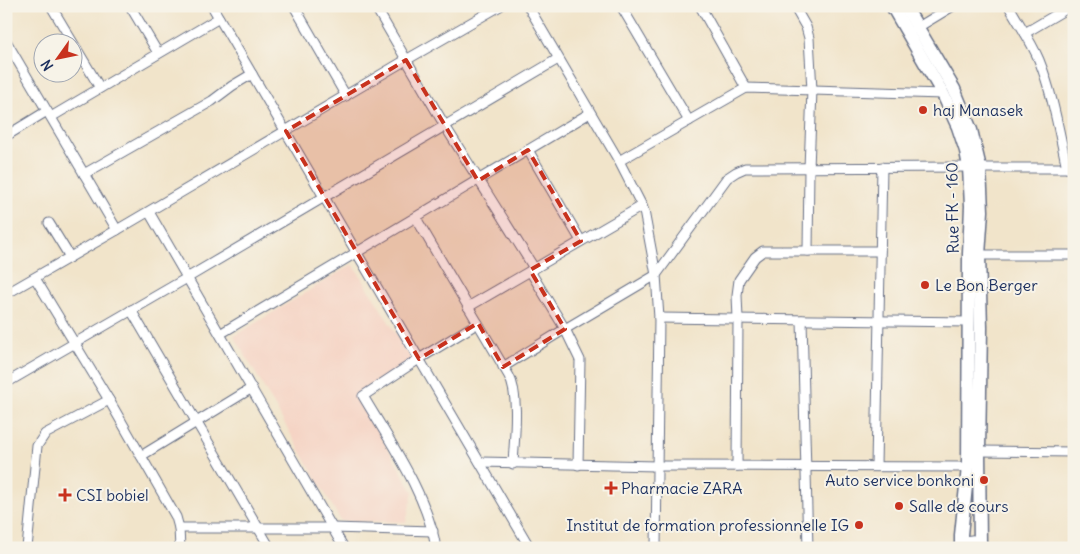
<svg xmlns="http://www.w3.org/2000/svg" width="1080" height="554" font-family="Delius,sans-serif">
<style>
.built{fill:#f5d2c2}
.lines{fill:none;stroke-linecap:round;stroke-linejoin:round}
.street-casing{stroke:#666e84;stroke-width:11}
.secondary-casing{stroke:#666e84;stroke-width:15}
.primary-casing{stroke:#666e84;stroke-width:16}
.street{stroke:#fff;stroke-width:9}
.secondary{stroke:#fff;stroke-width:12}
.primary{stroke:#fff;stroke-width:14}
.marked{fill:#c8321e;fill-opacity:0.2;stroke:#c8321e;stroke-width:4;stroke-dasharray:10 6;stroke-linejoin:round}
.poi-dot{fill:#c8321e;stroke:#f7f3e8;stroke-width:2}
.labels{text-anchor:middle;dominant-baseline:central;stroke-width:4;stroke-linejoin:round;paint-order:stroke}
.poi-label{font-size:16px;fill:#1b2f5e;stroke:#f7f3e8;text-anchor:start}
.street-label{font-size:16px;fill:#1b2f5e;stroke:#f7f3e8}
</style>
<rect width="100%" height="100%" fill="#f7f3e8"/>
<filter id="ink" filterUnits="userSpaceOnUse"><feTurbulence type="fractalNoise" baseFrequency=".02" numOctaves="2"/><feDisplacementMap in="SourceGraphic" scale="10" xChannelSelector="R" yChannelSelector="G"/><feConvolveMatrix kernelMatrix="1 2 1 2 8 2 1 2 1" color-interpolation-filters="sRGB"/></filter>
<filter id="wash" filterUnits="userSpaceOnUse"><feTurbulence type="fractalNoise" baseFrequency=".0096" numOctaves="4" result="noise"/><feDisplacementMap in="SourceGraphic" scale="20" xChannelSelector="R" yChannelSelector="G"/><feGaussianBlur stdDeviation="1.12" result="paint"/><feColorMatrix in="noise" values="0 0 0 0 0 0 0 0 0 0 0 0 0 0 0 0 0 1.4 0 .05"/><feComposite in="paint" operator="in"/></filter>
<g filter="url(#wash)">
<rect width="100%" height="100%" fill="#f1e4ca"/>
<polygon class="built" points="353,264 413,361 357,394 413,492 406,522 341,521 234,336"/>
</g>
<g filter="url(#ink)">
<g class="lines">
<g class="street-casing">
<g id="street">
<polyline points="51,6 100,88"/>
<polyline points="130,6 158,53"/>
<polyline points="212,6 530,548"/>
<polyline points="294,6 346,96"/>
<polyline points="375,6 445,126 534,268"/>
<polyline points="528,6 619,161 642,206 644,211 656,275 659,318 656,548"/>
<polyline points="621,6 689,121"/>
<polyline points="700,6 746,88"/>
<polyline points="794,6 806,27 809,38 812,90 809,168 808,251"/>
<path d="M1009 6C1019 24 1031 41 1039 60 1053 95 1059 132 1067 168"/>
<polyline points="915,29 953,6"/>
<polyline points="1025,33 1071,6"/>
<polyline points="6,41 117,230"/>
<polyline points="51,117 219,18"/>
<polyline points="6,136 47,111"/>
<polyline points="528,150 581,241"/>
<polyline points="619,161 746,88 943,94"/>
<polyline points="980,168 1074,168"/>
<polyline points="84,174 212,101 232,86 252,74"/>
<polyline points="149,212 344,548"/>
<path d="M416 218 509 376C520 396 514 441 513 464"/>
<polyline points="49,223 70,257"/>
<polyline points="979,255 1074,255"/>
<polyline points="530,271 565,329 580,360 578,465"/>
<polyline points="35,278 109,400 176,517 179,528 180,548"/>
<polyline points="6,294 117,230 406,60 500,6"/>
<polyline points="468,307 642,206"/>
<polyline points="131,310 270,548"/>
<polyline points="659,318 968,322"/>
<polyline points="802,320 808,548"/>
<polyline points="220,334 590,113"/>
<polyline points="503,367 565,329 656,275 727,178 736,172 745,168 969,167"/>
<polyline points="6,383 187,278 558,59"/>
<polyline points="979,451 1074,452"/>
<polyline points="141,456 252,388"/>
<polyline points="480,462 657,466 968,467"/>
<polyline points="737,466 738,319 737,295 739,280 755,257 763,251 880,251"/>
<polyline points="876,466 882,167"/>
<polyline points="179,528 333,528 433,531"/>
<polyline points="27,548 37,446 45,434 109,400"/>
<path d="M436 548C427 494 390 442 363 396L419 359 478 323"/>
</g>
</g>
<g class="secondary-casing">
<g id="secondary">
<polyline points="892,6 943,94 958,127 966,151 969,167 971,206 969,254 968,467 961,535 961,546"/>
<polyline points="905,6 954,89 971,130 980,168 982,211 979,255 981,328 979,451 980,545"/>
</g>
</g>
<g class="primary-casing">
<path id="primary" d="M960 548C967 541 976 540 983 548"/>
</g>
<use href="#street" class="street"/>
<use href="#secondary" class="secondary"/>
<use href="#primary" class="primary"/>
</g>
</g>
<path class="marked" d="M406 60 478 181 528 150 581 241 530 270 565 329 503 367 478 323 419 359 286 131Z"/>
<g class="poi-dot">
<circle cx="923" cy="110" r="5"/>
<circle cx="925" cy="285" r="5"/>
<circle cx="984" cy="480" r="5"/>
<path d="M608.5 480.5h5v5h5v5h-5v5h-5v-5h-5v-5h5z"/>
<path d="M62.5 487.5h5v5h5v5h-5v5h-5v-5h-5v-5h5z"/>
<circle cx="899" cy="506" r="5"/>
<circle cx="859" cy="525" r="5"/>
</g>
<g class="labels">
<g class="poi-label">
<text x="933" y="110">haj Manasek</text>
<text x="935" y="285">Le Bon Berger</text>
<text x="974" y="480" text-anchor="end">Auto service bonkoni</text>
<text x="621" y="488">Pharmacie ZARA</text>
<text x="76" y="495">CSI bobiel</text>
<text x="909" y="506">Salle de cours</text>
<text x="849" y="525" text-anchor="end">Institut de formation professionnelle IG</text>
</g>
<g class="street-label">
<text transform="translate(952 208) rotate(-91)">Rue FK - 160</text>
</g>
</g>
<rect width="1080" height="554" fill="none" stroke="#f7f3e8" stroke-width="25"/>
<g transform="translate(58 58) rotate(237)"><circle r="24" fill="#f7f3e8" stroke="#9fa5b1"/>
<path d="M0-4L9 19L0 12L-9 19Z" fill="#c8321e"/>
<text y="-8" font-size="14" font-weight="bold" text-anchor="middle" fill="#1b2f5e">N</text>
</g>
</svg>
